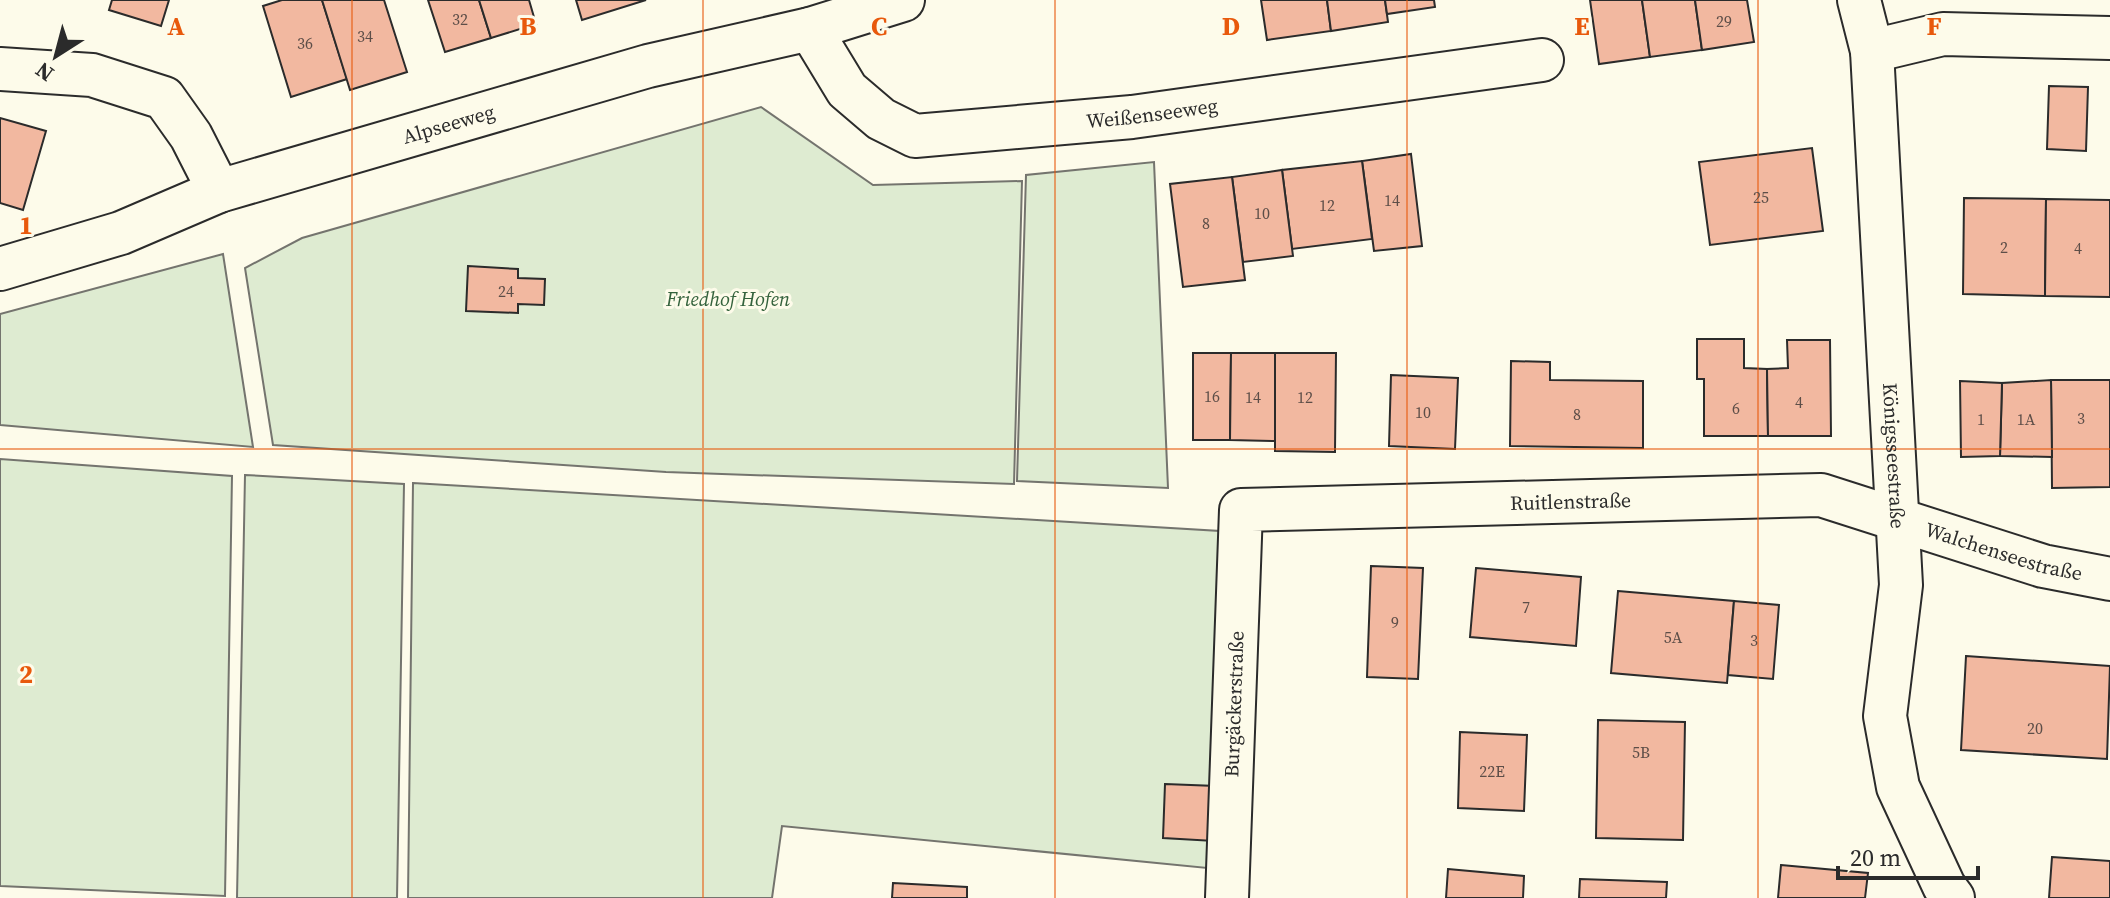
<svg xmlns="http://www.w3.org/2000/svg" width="2110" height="898" font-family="'Source Serif 4',serif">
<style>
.green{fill:#deebd1;stroke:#74746e;stroke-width:2}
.building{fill:#f2b8a0;stroke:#2b2b2b;stroke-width:2}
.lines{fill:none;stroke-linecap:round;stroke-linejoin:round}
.minor-casing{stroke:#2b2b2b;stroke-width:46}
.minor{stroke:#fdfbea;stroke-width:42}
.grid{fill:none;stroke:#e8590c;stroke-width:2;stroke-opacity:0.55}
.labels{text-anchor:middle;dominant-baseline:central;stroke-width:6;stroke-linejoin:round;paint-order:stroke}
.number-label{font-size:16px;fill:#5d4e48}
.street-label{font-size:20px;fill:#2b2b2b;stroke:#fdfbea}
.park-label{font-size:20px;font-style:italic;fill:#34623c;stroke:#fdfbea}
.grid-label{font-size:26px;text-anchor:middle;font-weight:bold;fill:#e8590c;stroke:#fdfbea;stroke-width:6;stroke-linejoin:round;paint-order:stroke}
</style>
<rect width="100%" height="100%" fill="#fdfbea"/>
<g class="green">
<polygon points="761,107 873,185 1022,181 1014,484 666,472 273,445 245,268 302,238"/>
<polygon points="1154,162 1168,488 1017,481 1026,175"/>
<polygon points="223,254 253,447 0,425 0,314"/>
<polygon points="0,459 232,476 225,896 0,886"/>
<polygon points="245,475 404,484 397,898 237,898"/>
<polygon points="413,483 1220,531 1207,868 782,826 772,898 408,898"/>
</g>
<g class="building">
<polygon points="112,0 169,0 161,26 109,10"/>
<polygon points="282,0 322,0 347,79 291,97 263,6"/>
<polygon points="322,0 384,0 407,72 350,90"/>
<polygon points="428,0 479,0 491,38 445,52"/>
<polygon points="479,0 529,0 536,24 491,38"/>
<polygon points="576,0 646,0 582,20"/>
<polygon points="1261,0 1327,0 1331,31 1267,40"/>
<polygon points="1327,0 1385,0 1388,22 1331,31"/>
<polygon points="1385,0 1434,0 1435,7 1387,14"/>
<polygon points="1590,0 1642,0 1650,57 1599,64"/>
<polygon points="1642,0 1695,0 1702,50 1650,57"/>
<polygon points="1695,0 1747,0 1754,42 1702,50"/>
<polygon points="2049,86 2088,87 2086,151 2047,149"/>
<polygon points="0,118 46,131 23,210 0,203"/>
<polygon points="1812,148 1823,231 1710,245 1699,162"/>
<polygon points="1411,154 1422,246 1374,251 1362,161"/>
<polygon points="1362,161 1372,239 1292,249 1282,170"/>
<polygon points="1282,170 1293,256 1243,262 1232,177"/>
<polygon points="1232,177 1245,280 1183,287 1170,184"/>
<polygon points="1964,198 2046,199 2045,296 1963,294"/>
<polygon points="2046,199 2110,200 2110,297 2045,296"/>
<polygon points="468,266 518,269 518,278 545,279 544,305 518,304 518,313 466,311"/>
<polygon points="1697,339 1744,339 1744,368 1767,369 1768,436 1704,436 1704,379 1697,379"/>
<polygon points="1787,340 1830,340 1831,436 1768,436 1767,369 1788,368"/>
<polygon points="1193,353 1231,353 1230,440 1193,440"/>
<polygon points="1231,353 1275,353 1275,441 1230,440"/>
<polygon points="1275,353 1336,353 1335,452 1275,451"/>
<polygon points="1511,361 1550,362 1550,380 1643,381 1643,448 1510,446"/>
<polygon points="1391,375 1458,378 1455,449 1389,446"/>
<polygon points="2051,380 2110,380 2110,487 2052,488"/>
<polygon points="2051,380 2052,457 2000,456 2002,383"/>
<polygon points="1960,381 2002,383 2000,456 1961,457"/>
<polygon points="1371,566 1423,568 1418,679 1367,677"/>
<polygon points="1476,568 1581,577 1576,646 1470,637"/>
<polygon points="1618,591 1734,601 1727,683 1611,673"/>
<polygon points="1734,601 1779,605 1773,679 1728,675"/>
<polygon points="1966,656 2110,666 2107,759 1961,750"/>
<polygon points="1598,720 1685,722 1683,840 1596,838"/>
<polygon points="1460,732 1527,735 1524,811 1458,808"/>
<polygon points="1165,784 1216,786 1214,841 1163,838"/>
<polygon points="2052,857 2110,861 2110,898 2049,898"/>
<polygon points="1781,865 1868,873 1865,898 1778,898"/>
<polygon points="1448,869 1524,876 1523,898 1446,898"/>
<polygon points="1580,879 1667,882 1666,898 1579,898"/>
<polygon points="893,883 967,887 967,898 892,898"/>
</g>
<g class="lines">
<g class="minor-casing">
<g id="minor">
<path id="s1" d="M1859 0 1872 51 1901 585 1885 716 1898 787 1944 886 1953 898"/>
<path id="s2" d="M810 29 847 90 881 119 915 136 1132 117 1542 60"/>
<polyline points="1872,51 1943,34 2110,38"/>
<polyline points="0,69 92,75 164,98 191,136 219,191"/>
<path id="s3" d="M0 269 121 233 219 191 648 66 810 29 903 0"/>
<path id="s4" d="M1227 898 1241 510 1821 495 2043 566 2110 579"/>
</g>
</g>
<use href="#minor" class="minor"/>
</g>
<path class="grid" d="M352 0V898M703 0V898M1055 0V898M1407 0V898M1758 0V898M0 449H2110"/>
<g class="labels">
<g class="number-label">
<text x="460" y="19">32</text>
<text x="1724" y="21">29</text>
<text x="365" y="36">34</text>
<text x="305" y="43">36</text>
<text x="1761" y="197">25</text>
<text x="1392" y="200">14</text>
<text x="1327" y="205">12</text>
<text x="1262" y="213">10</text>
<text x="1206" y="223">8</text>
<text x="2004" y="247">2</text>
<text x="2078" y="248">4</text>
<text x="506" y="291">24</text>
<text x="1212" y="396">16</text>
<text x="1253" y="397">14</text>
<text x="1305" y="397">12</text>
<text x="1799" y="402">4</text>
<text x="1736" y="408">6</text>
<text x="1423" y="412">10</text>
<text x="1577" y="414">8</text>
<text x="2081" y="418">3</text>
<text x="1981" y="419">1</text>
<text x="2026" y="419">1A</text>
<text x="1526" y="607">7</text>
<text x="1395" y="622">9</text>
<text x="1673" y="637">5A</text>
<text x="1754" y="640">3</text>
<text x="2035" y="728">20</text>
<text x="1641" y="752">5B</text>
<text x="1492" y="771">22E</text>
</g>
<g class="street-label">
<text stroke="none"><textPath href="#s2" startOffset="392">Weißenseeweg</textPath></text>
<text stroke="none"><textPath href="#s3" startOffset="472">Alpseeweg</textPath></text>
<text stroke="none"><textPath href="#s1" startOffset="458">Königsseestraße</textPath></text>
<text stroke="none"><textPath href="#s4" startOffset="718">Ruitlenstraße</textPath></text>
<text stroke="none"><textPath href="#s4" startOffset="1160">Walchenseestraße</textPath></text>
<text stroke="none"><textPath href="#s4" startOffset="194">Burgäckerstraße</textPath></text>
</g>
<g class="park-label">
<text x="728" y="299">Friedhof Hofen</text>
</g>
</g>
<g class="grid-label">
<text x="176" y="35">A</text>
<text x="528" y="35">B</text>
<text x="879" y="35">C</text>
<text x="1231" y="35">D</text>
<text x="1582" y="35">E</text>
<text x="1934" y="35">F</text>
<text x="26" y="234">1</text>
<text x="26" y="683">2</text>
</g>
<g transform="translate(56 56) rotate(216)" stroke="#fdfbea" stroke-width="6" paint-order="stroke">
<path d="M0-6L14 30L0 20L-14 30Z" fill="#2b2b2b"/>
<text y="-12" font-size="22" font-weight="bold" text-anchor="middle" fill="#2b2b2b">N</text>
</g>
<path d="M1838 866v12h140v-12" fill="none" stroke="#2b2b2b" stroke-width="4"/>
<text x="1850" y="866" font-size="24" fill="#2b2b2b" stroke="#fdfbea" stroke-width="6" paint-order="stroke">20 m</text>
</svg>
